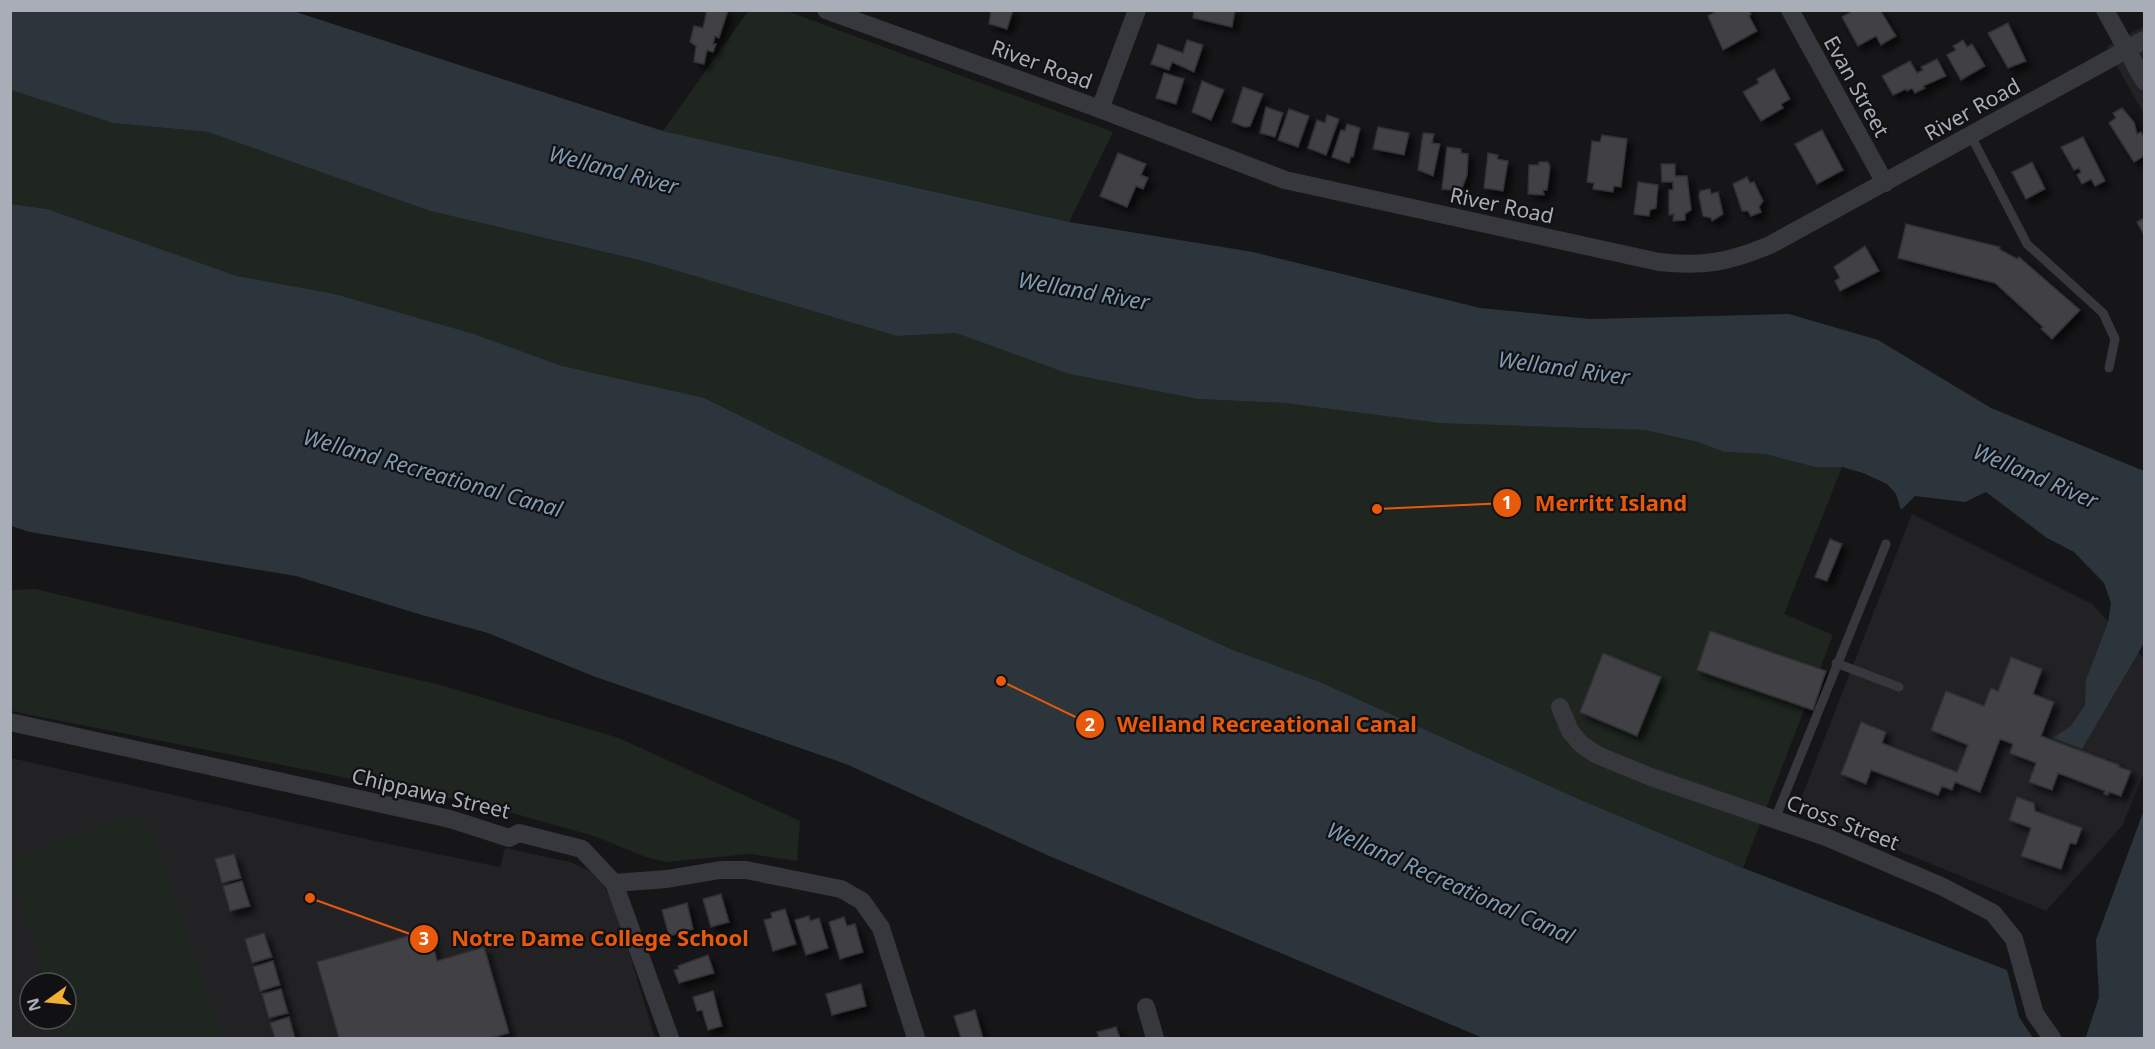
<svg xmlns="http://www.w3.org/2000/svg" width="2155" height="1049" font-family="'Noto Sans',sans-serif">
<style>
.built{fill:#222225;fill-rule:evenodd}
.green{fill:#1e261f}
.water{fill:#2c353c}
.building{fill:#404145;stroke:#303034;stroke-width:1.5;filter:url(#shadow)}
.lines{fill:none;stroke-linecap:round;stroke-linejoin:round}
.lane{stroke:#37383d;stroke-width:9}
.street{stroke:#37383d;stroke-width:18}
.labels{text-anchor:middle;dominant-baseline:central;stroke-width:4.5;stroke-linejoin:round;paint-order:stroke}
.street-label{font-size:21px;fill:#a8adb8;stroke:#111113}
.water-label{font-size:22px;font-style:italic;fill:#7f9bb3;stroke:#111113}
.leader{fill:none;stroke:#e8590c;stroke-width:2}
.callout-dot{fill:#e8590c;stroke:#111113;stroke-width:2}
.mark-label{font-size:18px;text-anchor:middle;font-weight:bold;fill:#fff}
.callout-label{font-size:22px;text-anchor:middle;font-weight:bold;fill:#e8590c;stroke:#111113;stroke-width:4.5;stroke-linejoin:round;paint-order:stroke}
</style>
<defs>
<filter id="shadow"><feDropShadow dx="5.5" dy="5.5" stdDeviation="3" flood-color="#0009"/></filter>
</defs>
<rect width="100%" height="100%" fill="#161618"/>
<g class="built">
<polygon points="2144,26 2144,114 2106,47"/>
<polygon points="1912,514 2092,604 2144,659 2144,773 2122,826 2046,911 1797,809"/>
<path d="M11 758 375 841 500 867 505 848 570 862 590 871 604 886 616 909 655 1038H11ZM30 983H66V1019H30Z"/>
</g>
<g class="green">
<polygon points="784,10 1113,132 1069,222 663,131 748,11"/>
<polygon points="11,90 113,123 208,132 430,211 647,262 897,336 956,333 1069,374 1198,399 1285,403 1478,424 1643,430 1698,442 1724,452 1765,454 1815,467 1842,467 1784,614 1833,635 1743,868 1574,797 1320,682 1233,650 1014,551 562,366 474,334 335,294 237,276 47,209 11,204"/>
<polygon points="35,589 440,685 619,738 800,821 797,861 750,854 666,862 646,857 594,836 488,806 11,711 11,590"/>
<polygon points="133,815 140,818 154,833 222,1038 65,1038 59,1019 66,1019 66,983 47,983 14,884 15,866 20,854"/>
</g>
<g class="water">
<polygon points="11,10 293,11 663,131 1069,222 1253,252 1480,308 1590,319 1789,314 1878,340 1991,408 2144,471 2144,643 2082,749 2053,738 2071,726 2085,705 2086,680 2108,622 2111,603 2104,583 2074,552 2047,538 1986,492 1965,502 1915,496 1901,510 1896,494 1887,484 1863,473 1842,467 1815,467 1765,454 1724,452 1698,442 1644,430 1440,423 1285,403 1198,399 1069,374 956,333 897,336 647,262 430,211 208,132 113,123 11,90"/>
<polygon points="11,204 47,209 237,276 335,294 474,334 562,366 704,398 1014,551 1233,650 1320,682 1574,797 1743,868 2007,970 2019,1017 2033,1038 1483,1038 1047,855 846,764 593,676 488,633 422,615 296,576 30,532 11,526"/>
<polygon points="2144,810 2144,1038 2090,1038 2086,1037 2099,997 2096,940"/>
</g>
<g class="building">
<polygon points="707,10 728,10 719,38 715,36 713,44 716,44 713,52 707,50 704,64 694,62 696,46 690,42 694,26 703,28"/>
<polygon points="991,10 1013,10 1007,29 989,24"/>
<polygon points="1194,10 1235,10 1232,27 1193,18"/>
<polygon points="1718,10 1749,10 1751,14 1749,16 1757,31 1723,50 1708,16"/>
<polygon points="1854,10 1880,10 1896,36 1881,45 1876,36 1858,46 1842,17"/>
<polygon points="2008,23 2026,61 2008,68 1988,33"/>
<polygon points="1187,40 1203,45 1194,72 1172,62 1169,70 1151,64 1158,44 1183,53"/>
<polygon points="1963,40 1967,47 1972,44 1985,66 1961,80 1947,55 1956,50 1953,46"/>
<polygon points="1937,59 1946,76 1923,86 1925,88 1915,93 1912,88 1907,91 1906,89 1893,95 1882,76 1910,61 1917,73 1923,70 1921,67"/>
<polygon points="1774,69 1790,99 1781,104 1783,108 1761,121 1743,92 1759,83 1757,79"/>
<polygon points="1164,73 1184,79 1176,104 1156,98"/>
<polygon points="1202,81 1224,90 1211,120 1192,112"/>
<polygon points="1243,87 1263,94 1250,126 1245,127 1232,122"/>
<polygon points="1266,107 1283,113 1275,137 1260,133"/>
<polygon points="2122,108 2134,122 2137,134 2141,132 2144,137 2144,156 2134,162 2109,123 2116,118 2113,113"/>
<polygon points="1289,109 1309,116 1298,147 1278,140"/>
<polygon points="1327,115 1339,119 1326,155 1308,148 1317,120 1325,123"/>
<polygon points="1347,124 1360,128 1353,157 1351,156 1349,163 1332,157 1341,130 1345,131"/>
<polygon points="1378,127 1409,133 1404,155 1373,149"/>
<polygon points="1822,130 1843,170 1817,184 1795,144"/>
<polygon points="1423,133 1434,134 1432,143 1440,144 1433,176 1418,170"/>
<polygon points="1602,135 1627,139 1621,187 1614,186 1613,192 1593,189 1594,183 1587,182 1592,141 1600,142"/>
<polygon points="2083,137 2105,181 2095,186 2091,179 2082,184 2077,175 2081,172 2079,168 2074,170 2061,147"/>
<polygon points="1447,147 1461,149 1461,153 1468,154 1467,175 1461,191 1442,189"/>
<polygon points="1118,153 1146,164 1141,175 1148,178 1143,189 1136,186 1127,207 1100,196"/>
<polygon points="1488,153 1498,155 1497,159 1508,161 1503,191 1484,188"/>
<polygon points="1539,162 1548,162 1550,167 1547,190 1543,190 1544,195 1528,194 1529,165 1539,165"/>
<polygon points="2032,162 2045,189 2026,199 2012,172"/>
<polygon points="1661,164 1675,164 1675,176 1687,176 1691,210 1685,214 1685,220 1673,221 1674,214 1669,215 1669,190 1673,190 1673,182 1662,182"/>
<polygon points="1747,177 1750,183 1754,182 1763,201 1759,207 1761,212 1751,216 1748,211 1742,211 1733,184"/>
<polygon points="1638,182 1658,185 1656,208 1650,210 1649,216 1634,214"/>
<polygon points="1710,189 1711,194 1718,192 1723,214 1712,221 1711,218 1703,216 1699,196 1700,191"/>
<polygon points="2144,218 2144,235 2137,222"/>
<polygon points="1906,224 2000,247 1999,249 2017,259 2019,257 2080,310 2052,339 2041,329 2043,327 1995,283 1898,258"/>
<polygon points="1865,246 1879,271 1840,291 1835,281 1840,278 1834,267"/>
<polygon points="1830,539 1842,544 1827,581 1815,577"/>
<polygon points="1710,631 1826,671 1813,710 1697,670"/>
<polygon points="1603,653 1661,677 1637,736 1580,712"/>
<polygon points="2011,657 2042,669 2033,694 2054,702 2041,736 2119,765 2119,767 2131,771 2121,796 2109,792 2108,795 2104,794 2105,791 2058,773 2052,790 2029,782 2036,763 2010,753 2013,744 2000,739 1980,792 1955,782 1952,790 1942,786 1938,795 1871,770 1866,784 1841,774 1861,722 1886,732 1882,743 1957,772 1968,745 1931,730 1946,691 1984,706 1991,688 1998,691"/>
<polygon points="2017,797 2034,803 2035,811 2082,828 2076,844 2070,843 2061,869 2021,856 2031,828 2009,820"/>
<polygon points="234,854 241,878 222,883 215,859"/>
<polygon points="242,881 250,906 230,911 223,886"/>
<polygon points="721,894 729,922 711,927 703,899"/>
<polygon points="687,903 693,929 669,936 662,910"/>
<polygon points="785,909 796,944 773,951 764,920 772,918 771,913"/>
<polygon points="809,916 810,921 819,918 828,948 806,955 795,920"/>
<polygon points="844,917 847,926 855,924 863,952 840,959 829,922"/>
<polygon points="429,930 437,961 484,947 509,1033 491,1038 339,1038 317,962"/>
<polygon points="264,933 272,957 252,963 245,939"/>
<polygon points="708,955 714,973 679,983 674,970 679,969 678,966"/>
<polygon points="273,961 280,985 260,991 253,967"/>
<polygon points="861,984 866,1006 832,1015 826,994"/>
<polygon points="281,989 288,1013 269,1018 262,994"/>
<polygon points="713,991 722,1026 708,1030 702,1010 697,1011 693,997"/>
<polygon points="975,1010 983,1038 961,1038 954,1016"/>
<polygon points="289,1017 295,1038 275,1038 270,1023"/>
<polygon points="1116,1027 1120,1038 1099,1038 1097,1032"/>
</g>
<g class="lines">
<g class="lane">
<polyline points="1971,136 2027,244 2103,313 2115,339 2109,368"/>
<polyline points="1836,663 1899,687"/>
<polyline points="1775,819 1886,544"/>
</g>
<g class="street">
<path d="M826 10 1100 109 1285 180 1659 262C1703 267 1729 262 1770 245L2144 40"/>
<polyline points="1790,10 1885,183"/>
<polyline points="2105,10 2144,81"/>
<polyline points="1100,109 1137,10"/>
<polyline points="1560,707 1570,731 1581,744 1597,755 1651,777 1826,837 1941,886 1993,913 2014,939 2035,1014 2052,1038"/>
<polyline points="10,722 450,819 509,838 519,833 582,849 614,883 670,1038"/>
<polyline points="614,883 667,879 720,870 746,870 841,889 862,901 881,928 916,1038"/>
<polyline points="1146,1007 1155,1038"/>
</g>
</g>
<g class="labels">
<g class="street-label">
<text transform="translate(1042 64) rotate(20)">River Road</text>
<text transform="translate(1857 86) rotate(61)">Evan Street</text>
<text transform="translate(1972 109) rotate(-29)">River Road</text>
<text transform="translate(1502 205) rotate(12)">River Road</text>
<text transform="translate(431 793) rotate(13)">Chippawa Street</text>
<text transform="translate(1843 822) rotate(21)">Cross Street</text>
</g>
<g class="water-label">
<text transform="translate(614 169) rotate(15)">Welland River</text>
<text transform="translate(1084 290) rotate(10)">Welland River</text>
<text transform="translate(1564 367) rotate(8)">Welland River</text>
<text transform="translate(433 472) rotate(16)">Welland Recreational Canal</text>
<text transform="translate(2036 475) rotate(23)">Welland River</text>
<text transform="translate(1451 882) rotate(24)">Welland Recreational Canal</text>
</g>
</g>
<path class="leader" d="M1377 509L1507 503M1001 681L1090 724M310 898L424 939"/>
<g class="callout-dot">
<circle cx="1377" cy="509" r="6"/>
<circle cx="1001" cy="681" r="6"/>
<circle cx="310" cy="898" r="6"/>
<circle cx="1507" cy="503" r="15"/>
<circle cx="1090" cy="724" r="15"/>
<circle cx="424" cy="939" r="15"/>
</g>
<g class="mark-label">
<text x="1507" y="509">1</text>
<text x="1090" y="731">2</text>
<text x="424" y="945">3</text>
</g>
<g class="callout-label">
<text x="1611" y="511">Merritt Island</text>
<text x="1267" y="732">Welland Recreational Canal</text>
<text x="600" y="946">Notre Dame College School</text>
</g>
<rect width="2155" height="1049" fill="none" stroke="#a8adb8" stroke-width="24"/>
<g transform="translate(48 1001) rotate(255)"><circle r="28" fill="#111113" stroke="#4d4f55" stroke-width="1.5"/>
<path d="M0-4.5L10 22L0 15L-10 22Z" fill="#f2b134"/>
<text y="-9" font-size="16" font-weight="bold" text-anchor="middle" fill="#a8adb8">N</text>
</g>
</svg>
